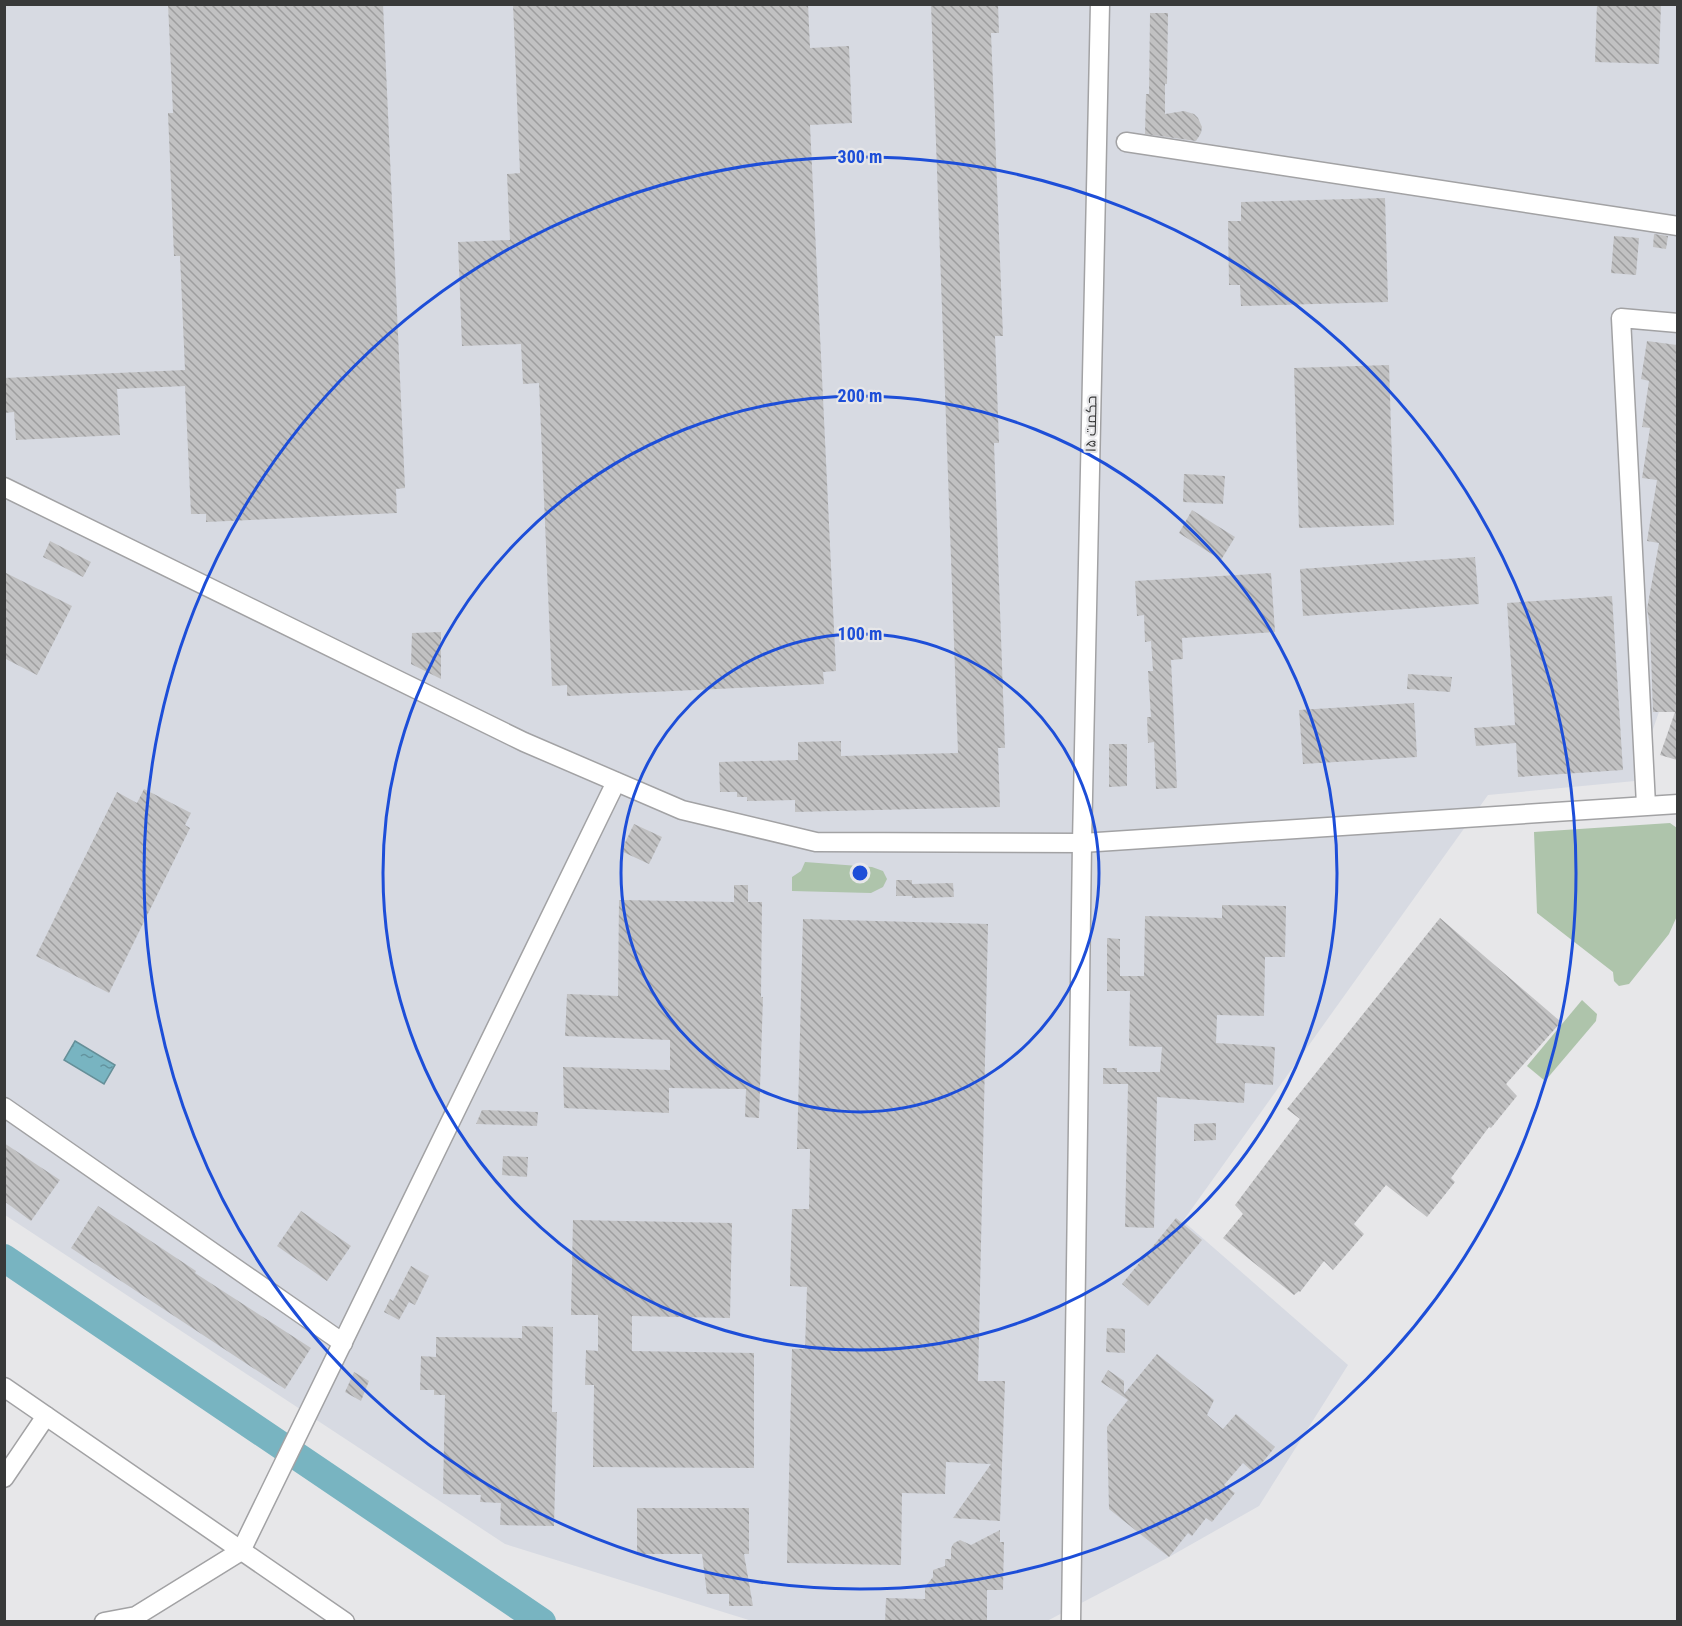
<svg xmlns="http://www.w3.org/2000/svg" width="1682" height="1626" font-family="'Roboto Condensed',Cairo,sans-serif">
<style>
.built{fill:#d7dae2}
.green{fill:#aec4ab}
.water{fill:url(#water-ripples);stroke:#658f98;stroke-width:1.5}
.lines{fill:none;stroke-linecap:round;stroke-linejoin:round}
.river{stroke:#78b4c1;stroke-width:28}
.building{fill:url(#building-back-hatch)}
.minor-casing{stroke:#a2a2a4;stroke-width:21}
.minor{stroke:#fff;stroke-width:18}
.ring{fill:none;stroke:#1d4ed8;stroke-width:3}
.labels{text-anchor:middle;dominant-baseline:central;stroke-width:4.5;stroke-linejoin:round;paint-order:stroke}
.street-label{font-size:15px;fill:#383939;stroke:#e7e7e9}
.centre{fill:#1d4ed8;stroke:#e7e7e9;stroke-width:3}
.ring-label{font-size:18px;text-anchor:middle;font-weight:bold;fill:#1d4ed8;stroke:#e7e7e9;stroke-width:4.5;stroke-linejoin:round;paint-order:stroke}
</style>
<defs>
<pattern id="water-ripples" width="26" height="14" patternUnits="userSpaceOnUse" patternTransform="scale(1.5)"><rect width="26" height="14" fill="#78b4c1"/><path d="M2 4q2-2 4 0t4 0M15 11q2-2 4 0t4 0" fill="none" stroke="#63939e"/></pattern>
<pattern id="building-back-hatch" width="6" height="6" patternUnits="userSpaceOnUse" patternTransform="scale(1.5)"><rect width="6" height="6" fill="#c1c1c2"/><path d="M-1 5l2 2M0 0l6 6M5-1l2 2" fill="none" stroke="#9e9e9f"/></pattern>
</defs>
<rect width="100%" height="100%" fill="#e7e7e9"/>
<polygon class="built" points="4,5 1677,5 1677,660 1635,781 1488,795 1183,1221 1348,1365 1259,1506 1169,1557 1047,1621 752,1621 505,1544 5,1215"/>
<g class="green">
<polygon points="1670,823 1677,828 1677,916 1669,934 1629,984 1619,986 1614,981 1613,972 1537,913 1534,832"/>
<polygon points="805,862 872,867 883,871 887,879 883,887 871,893 792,891 792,877 801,871"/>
<polygon points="1582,1000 1597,1014 1596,1021 1545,1081 1527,1066"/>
</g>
<polygon class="water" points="75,1041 115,1065 104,1084 64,1060"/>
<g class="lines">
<polyline class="river" points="4,1258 542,1622"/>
</g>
<g class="building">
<polygon points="168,4 383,4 405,488 396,489 397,513 206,522 206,514 191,514 185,386 117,389 120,435 16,440 14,412 4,413 4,378 185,370 180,256 174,256 168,113 173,113"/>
<polygon points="513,4 808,4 810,48 849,46 852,123 810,125 836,671 823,672 824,684 567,696 567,685 552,686 539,383 523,384 521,344 462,346 458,242 510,240 507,174 520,173"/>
<polygon points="931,4 998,4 999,33 991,33 1003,336 995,336 999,443 994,443 1005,748 998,748 1000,807 795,812 795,800 747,801 747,797 737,797 737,792 720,792 719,762 798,760 798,742 841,741 841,756 958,753"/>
<polygon points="1597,4 1661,4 1659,64 1595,62"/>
<polygon points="1150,13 1168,13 1167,84 1165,84 1165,114 1184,111 1194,114 1198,118 1202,127 1201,133 1196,141 1145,134 1146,94 1149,94"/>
<polygon points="1385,198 1388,302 1241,306 1240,285 1229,285 1228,221 1241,221 1241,202"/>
<polygon points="1654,234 1668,236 1666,249 1653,247"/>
<polygon points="1614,236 1639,238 1636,275 1611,273"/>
<polygon points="1647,341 1677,345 1677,760 1660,755 1675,712 1653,712 1650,626 1647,609 1659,543 1647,541 1657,480 1642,478 1650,428 1642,427 1649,381 1641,379"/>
<polygon points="1389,365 1394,525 1299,528 1294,368"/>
<polygon points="1184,474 1225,476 1223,504 1183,502"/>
<polygon points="1192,510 1235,537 1221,560 1179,533"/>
<polygon points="50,541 91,562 83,577 43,557"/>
<polygon points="1475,557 1479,604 1303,616 1300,569"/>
<polygon points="4,572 72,606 37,675 4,658"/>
<polygon points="1271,573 1275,632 1182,638 1183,659 1171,660 1177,788 1156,789 1154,742 1148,743 1147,717 1151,717 1148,671 1153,671 1151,641 1145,642 1144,615 1137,616 1135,581"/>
<polygon points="1612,596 1623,770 1518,777 1516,743 1476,746 1474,728 1515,725 1507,603"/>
<polygon points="441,632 441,679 411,664 412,633"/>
<polygon points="1408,674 1452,677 1450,692 1407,689"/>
<polygon points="1414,703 1417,757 1303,764 1299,710"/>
<polygon points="1109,744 1127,744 1127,786 1109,787"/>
<polygon points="144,789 191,813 185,825 190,828 109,993 36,956 117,792 137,803"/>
<polygon points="634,824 662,837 649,864 621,851"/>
<polygon points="896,880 912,880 912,884 953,883 954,897 912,898 912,896 896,896"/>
<polygon points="734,885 748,885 748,902 762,902 761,997 763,997 759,1118 745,1117 746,1089 669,1088 669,1113 564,1108 563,1067 670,1070 670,1040 565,1036 567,994 618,996 619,900 734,902"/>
<polygon points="1222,905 1286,906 1285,957 1265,957 1264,1016 1217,1015 1216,1043 1275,1047 1273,1085 1245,1083 1244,1103 1157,1097 1154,1228 1125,1227 1128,1084 1103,1084 1103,1068 1117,1068 1117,1072 1160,1072 1162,1047 1129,1046 1130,991 1107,991 1107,938 1120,939 1120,976 1144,976 1145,916 1222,918"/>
<polygon points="1440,918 1561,1022 1506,1084 1517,1096 1491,1128 1489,1127 1451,1178 1455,1182 1427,1217 1386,1185 1354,1224 1364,1234 1333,1270 1324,1261 1300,1292 1299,1291 1294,1295 1223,1238 1243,1214 1235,1205 1300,1119 1287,1109"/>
<polygon points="803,919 988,924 978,1381 1005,1381 1000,1521 953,1518 991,1464 946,1462 945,1494 902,1493 901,1565 787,1563 792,1349 805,1349 807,1287 790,1286 792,1209 809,1209 810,1149 797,1149"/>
<polygon points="482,1110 538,1112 537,1126 476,1124"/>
<polygon points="1216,1123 1216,1140 1194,1141 1194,1124"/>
<polygon points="4,1143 60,1180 31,1221 4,1201"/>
<polygon points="503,1156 528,1157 527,1177 502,1175"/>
<polygon points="98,1206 196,1271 195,1273 311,1348 285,1389 71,1248"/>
<polygon points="301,1211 351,1246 327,1281 277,1246"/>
<polygon points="1176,1218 1202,1240 1148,1306 1122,1284"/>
<polygon points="573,1220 732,1223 730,1318 632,1316 632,1351 754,1353 754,1468 593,1467 594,1385 585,1385 586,1350 598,1351 598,1315 571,1315"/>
<polygon points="411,1266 429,1276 415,1305 409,1302 399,1320 384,1312 390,1299 393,1301"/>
<polygon points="522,1326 553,1327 552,1412 557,1412 554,1526 500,1525 501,1503 480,1502 481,1495 443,1494 445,1395 434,1395 434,1390 420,1390 421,1356 436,1357 436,1337 522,1338"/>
<polygon points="1107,1328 1125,1329 1125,1353 1106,1352"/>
<polygon points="1157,1354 1214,1400 1207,1415 1223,1429 1236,1414 1275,1447 1254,1473 1243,1463 1224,1485 1235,1493 1212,1522 1206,1518 1192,1536 1188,1533 1169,1557 1109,1509 1107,1427 1128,1400 1101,1382 1108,1370 1124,1381 1124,1394"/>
<polygon points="354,1372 369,1381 361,1401 345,1392"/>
<polygon points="637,1508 749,1508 749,1554 744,1554 753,1606 729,1606 729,1594 707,1594 702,1554 637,1554"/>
<polygon points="1000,1530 1000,1542 1004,1542 1003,1590 987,1590 987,1622 885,1622 886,1598 925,1599 925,1587 933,1577 933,1570 945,1566 945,1559 951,1559 951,1548 954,1543 960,1540 971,1545"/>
</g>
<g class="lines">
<g class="minor-casing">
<g id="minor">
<polyline points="1126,142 1678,226"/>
<polyline points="4,487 524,742 682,810 816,842 1082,843 1678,804"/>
<polyline points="1646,805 1621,318 1678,323"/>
<polyline points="4,1107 343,1343"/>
<polyline points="4,1387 345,1622"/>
<polyline points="4,1478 46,1416"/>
<polyline points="104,1622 136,1616 241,1551 616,782"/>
<polyline points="1071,1622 1082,843 1100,4"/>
</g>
</g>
<use href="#minor" class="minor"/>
</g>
<g class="ring">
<circle cx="860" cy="873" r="239"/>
<circle cx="860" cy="873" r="477"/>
<circle cx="860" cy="873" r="716"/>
</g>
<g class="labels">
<g class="street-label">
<text transform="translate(1091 424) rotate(-89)">حکمت ۱۵</text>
</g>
</g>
<circle cx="860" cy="873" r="9" class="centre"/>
<g class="ring-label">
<text x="860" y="163">300 m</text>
<text x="860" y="402">200 m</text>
<text x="860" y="640">100 m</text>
</g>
<rect width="1682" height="1626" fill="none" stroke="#383939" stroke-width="12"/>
</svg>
